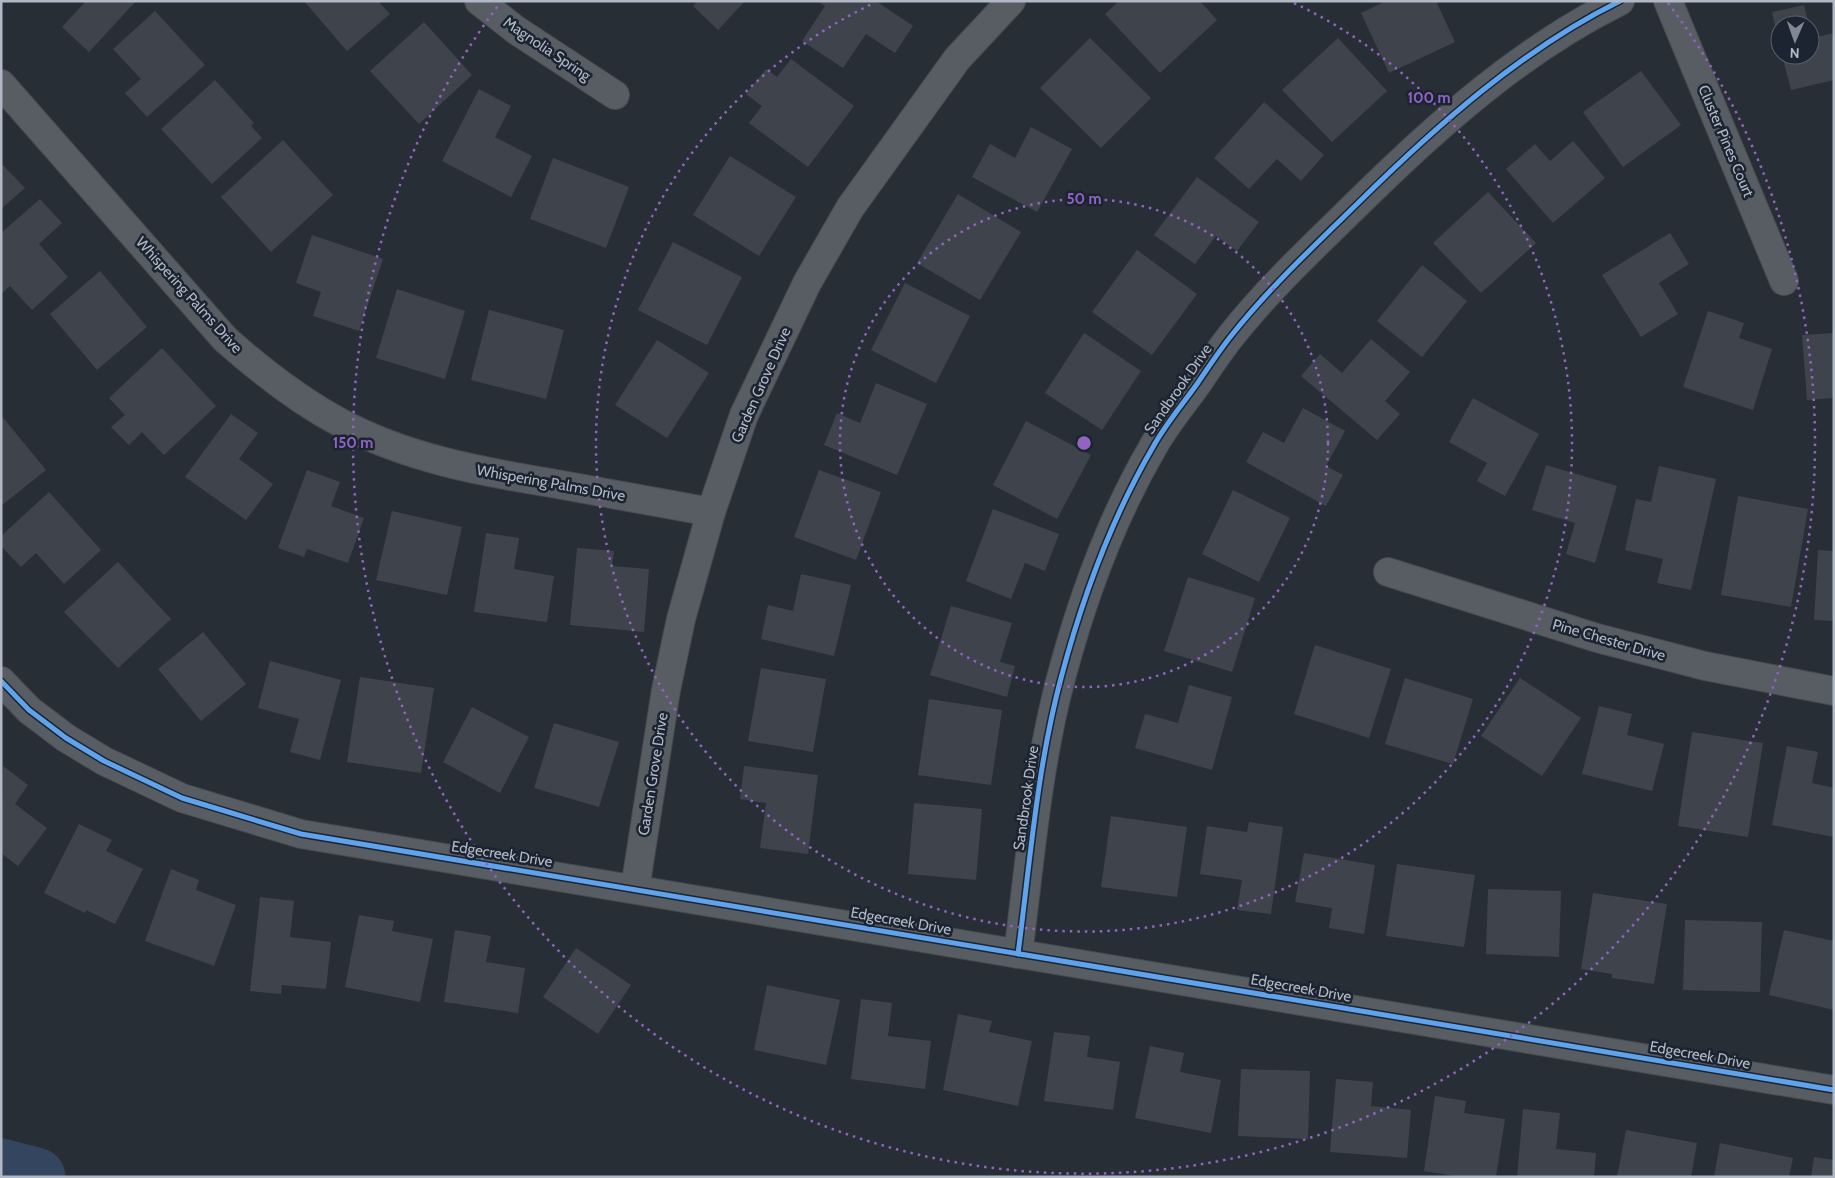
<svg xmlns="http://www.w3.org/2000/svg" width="1835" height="1178" font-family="Cabin,sans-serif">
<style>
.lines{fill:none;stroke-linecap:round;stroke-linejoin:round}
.river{stroke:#34465f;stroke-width:59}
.building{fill:#3f444c}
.minor-casing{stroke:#464a50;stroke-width:30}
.minor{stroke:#585c63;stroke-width:28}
.cycleway-casing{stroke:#1b2430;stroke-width:8}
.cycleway{stroke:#60a3ed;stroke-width:5}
.ring{fill:none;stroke:#9164c2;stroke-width:2.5;stroke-dasharray:2.5 5}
.labels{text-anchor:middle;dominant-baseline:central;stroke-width:5;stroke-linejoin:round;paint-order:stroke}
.street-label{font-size:15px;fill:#b1b9c7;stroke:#1b2430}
.centre{fill:#9164c2;stroke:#1b2430;stroke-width:2.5}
.ring-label{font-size:15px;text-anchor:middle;font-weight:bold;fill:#9164c2;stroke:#1b2430;stroke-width:5;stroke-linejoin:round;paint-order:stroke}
</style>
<rect width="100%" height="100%" fill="#282e35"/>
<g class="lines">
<polyline class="river" points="1,1168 36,1177"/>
</g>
<g class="building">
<polygon points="86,1 136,1 89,52 62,27"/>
<polygon points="304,1 378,1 390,14 347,51"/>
<polygon points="697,1 745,1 718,30 693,6"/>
<polygon points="817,1 876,1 913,26 895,53 866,34 843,68 802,41 825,6"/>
<polygon points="1119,1 1200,1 1217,20 1160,73 1105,14"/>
<polygon points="1386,1 1436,1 1455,42 1389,73 1361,13"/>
<polygon points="1804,5 1809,25 1780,25 1779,44 1772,12"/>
<polygon points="155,11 205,65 147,117 125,93 141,79 113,49"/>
<polygon points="424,22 472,75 419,124 370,71"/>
<polygon points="1834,33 1834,80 1791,90 1782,55 1810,55 1810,34 1812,38"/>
<polygon points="1090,38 1151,98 1101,148 1040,88"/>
<polygon points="1338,38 1387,91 1332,142 1282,90"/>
<polygon points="791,59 854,106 808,167 749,123 762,106 746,94 766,69 777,77"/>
<polygon points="1641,71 1681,125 1623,167 1583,112"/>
<polygon points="215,80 254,123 251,126 262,138 212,184 161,129"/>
<polygon points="479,89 511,106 495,137 532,156 511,197 442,161"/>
<polygon points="1264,102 1324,155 1301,181 1277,159 1249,189 1214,158"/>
<polygon points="1031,127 1072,149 1037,212 972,177 990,144 1015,158"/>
<polygon points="283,140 333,195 271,252 221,197"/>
<polygon points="1573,141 1605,178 1553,223 1506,169 1535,144 1550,161"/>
<polygon points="730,156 796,197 759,256 693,215"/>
<polygon points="553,158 629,187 606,248 530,219"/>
<polygon points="1,163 25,188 1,209"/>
<polygon points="1197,177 1259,222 1237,251 1216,236 1195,264 1154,235"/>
<polygon points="1488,192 1536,243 1481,293 1433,243"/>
<polygon points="958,194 1021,232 980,300 917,263"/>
<polygon points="40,199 62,223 39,244 68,277 32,310 10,286 1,294 1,233"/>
<polygon points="1670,233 1689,264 1659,283 1678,314 1641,337 1602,275"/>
<polygon points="312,235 383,259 359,331 313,316 321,292 296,283"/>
<polygon points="673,242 742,277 707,345 638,310"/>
<polygon points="1137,250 1197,294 1152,355 1092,312"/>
<polygon points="1422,265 1467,301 1422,357 1377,321"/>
<polygon points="100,271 147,327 97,370 50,314"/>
<polygon points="905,283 970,316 936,383 871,350"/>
<polygon points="397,289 465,311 445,379 376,358"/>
<polygon points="489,310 564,330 546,399 471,380"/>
<polygon points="1708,311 1744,323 1739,338 1772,349 1753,410 1683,387"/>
<polygon points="1084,333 1141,371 1102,430 1045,393"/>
<polygon points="1834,333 1834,398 1807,400 1802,335"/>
<polygon points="1371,339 1410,372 1385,401 1400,414 1377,440 1301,376 1320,354 1342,373"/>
<polygon points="657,340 709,373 667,438 615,405"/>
<polygon points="162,348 216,406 164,455 142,432 129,445 111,427 125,415 109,398"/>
<polygon points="876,383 927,404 897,475 824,445 837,413 860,423"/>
<polygon points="1473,398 1539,434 1505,496 1477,481 1487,463 1449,442"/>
<polygon points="1303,408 1345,431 1326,466 1343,475 1326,506 1246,462 1263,432 1284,443"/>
<polygon points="231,414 258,433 239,459 273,484 246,520 185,477"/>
<polygon points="1,415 46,470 1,506"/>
<polygon points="1026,421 1091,455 1057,519 993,485"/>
<polygon points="1546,465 1617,486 1595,563 1566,554 1575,523 1532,510"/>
<polygon points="1659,466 1716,479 1691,590 1657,583 1663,559 1625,550 1636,499 1651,502"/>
<polygon points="307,470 340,482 331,506 364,518 348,563 307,549 304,557 278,548"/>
<polygon points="819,470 881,492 856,560 794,537"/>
<polygon points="1233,490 1290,518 1259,582 1202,554"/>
<polygon points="49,492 101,550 64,584 36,553 21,567 1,546 1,536"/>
<polygon points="1738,496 1808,509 1791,607 1721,595"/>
<polygon points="993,509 1059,534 1045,571 1025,563 1011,599 966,581"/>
<polygon points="392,511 462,527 447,595 376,580"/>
<polygon points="486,533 519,538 514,569 554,576 547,622 474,612"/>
<polygon points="577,548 614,551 612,566 649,569 644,632 570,625"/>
<polygon points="1818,550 1834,551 1834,621 1814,620"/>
<polygon points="118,562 171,619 118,668 64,612"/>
<polygon points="801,574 851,585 834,656 761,639 768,605 793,611"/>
<polygon points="1188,577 1255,598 1232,672 1164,651"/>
<polygon points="951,606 1012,623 1000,662 1015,666 1007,697 930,675"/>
<polygon points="203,632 246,684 201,721 158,669"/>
<polygon points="1315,645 1391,669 1369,738 1294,714"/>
<polygon points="270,661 341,680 320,760 290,752 299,719 258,708"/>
<polygon points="761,668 826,679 813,752 748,741"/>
<polygon points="360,677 434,688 421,773 347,762"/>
<polygon points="1405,678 1473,699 1453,764 1385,744"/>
<polygon points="1520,678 1581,718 1542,776 1481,736"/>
<polygon points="1189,685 1232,697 1212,770 1135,748 1145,714 1178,723"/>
<polygon points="929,699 1002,710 991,785 918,775"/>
<polygon points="1599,706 1632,714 1627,735 1664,744 1652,791 1582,774"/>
<polygon points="472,707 529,737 500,793 443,762"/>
<polygon points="554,723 619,742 599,807 534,788"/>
<polygon points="1692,732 1763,743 1748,837 1678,826"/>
<polygon points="1787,746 1818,752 1812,783 1834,788 1834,837 1772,825"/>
<polygon points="3,766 28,785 15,804 47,828 18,866 1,853"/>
<polygon points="744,766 818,775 808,854 760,848 766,803 740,799"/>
<polygon points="914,803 982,809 976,880 908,874"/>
<polygon points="1111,816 1187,827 1177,897 1101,887"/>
<polygon points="1249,822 1283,827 1271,914 1237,910 1242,880 1200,874 1207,826 1247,832"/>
<polygon points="79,824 112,840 106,851 143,869 115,924 86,910 85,913 44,893"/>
<polygon points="1304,853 1375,865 1364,934 1329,928 1332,908 1295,902"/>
<polygon points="1397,864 1475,875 1464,947 1386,936"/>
<polygon points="171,869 199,880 196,890 236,905 214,966 145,941"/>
<polygon points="1488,889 1561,891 1559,957 1486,954"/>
<polygon points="1593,893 1667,904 1654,984 1612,978 1612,974 1581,969"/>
<polygon points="260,897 294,901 290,937 331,942 326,989 282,985 281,994 250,991"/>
<polygon points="359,915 394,921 392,931 433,939 420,1002 345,987"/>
<polygon points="1685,920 1762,922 1760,992 1683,990"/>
<polygon points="455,930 491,936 486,962 525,968 518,1013 444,1002"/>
<polygon points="1784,930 1834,941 1834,1010 1769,995"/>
<polygon points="576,948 631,985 598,1034 543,997"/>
<polygon points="767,985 840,1000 826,1065 754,1050"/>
<polygon points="861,999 892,1003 888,1036 931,1041 925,1089 851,1079"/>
<polygon points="958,1014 992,1021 989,1032 1032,1041 1018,1106 943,1090"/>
<polygon points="1054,1032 1090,1036 1087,1057 1120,1062 1113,1110 1044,1101"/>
<polygon points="1150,1046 1184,1053 1180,1072 1221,1080 1211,1133 1135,1118"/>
<polygon points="1241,1069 1310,1071 1308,1139 1238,1136"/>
<polygon points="1336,1079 1373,1082 1371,1106 1411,1110 1407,1158 1330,1152"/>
<polygon points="1435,1096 1466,1101 1464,1113 1505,1119 1496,1177 1460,1177 1424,1171"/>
<polygon points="1523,1109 1560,1113 1556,1149 1596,1153 1594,1177 1517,1177"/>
<polygon points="1626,1130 1697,1143 1691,1177 1617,1177"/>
<polygon points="1720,1143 1793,1158 1789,1177 1714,1177"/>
<polygon points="1814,1157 1834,1160 1834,1177 1811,1177"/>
</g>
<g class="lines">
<g class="minor-casing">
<g id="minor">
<polyline points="479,1 516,30 615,95"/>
<polyline points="1668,1 1784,281"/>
<path d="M1 84 225 339C261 371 298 400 341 423 407 458 478 471 551 483 604 493 658 502 711 512"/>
<polyline points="1388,572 1597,638 1705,666 1834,691"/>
<polyline points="1,681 29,710 66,738 104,761 182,798 301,834 1834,1090"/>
<polyline points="635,889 666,690 681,619 711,512 744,415 807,283 850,208 957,59 1011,1"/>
<path d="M1018 954C1030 862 1037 768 1061 678 1082 599 1111 519 1153 447 1165 425 1182 405 1197 384 1208 368 1219 351 1231 336 1269 288 1314 246 1358 203 1436 126 1521 50 1620 1"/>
</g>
</g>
<use href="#minor" class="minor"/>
<g class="cycleway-casing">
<g id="cycleway">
<polyline points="1,681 29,710 66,738 104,761 182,798 301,834 1834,1090"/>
<path d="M1018 954C1030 862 1037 768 1061 678 1082 599 1111 519 1153 447 1165 425 1182 405 1197 384 1208 368 1219 351 1231 336 1269 288 1314 246 1358 203 1436 126 1521 50 1620 1"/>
</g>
</g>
<use href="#cycleway" class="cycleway"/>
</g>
<g class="ring">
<circle cx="1084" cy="443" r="244"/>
<path d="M1294 3A488 488 0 1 1 874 3"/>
<path d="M1668 3A731 731 0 1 1 500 3"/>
</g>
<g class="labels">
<g class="street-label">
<text transform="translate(547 49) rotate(34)">Magnolia Spring</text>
<text transform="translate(1726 141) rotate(67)">Cluster Pines Court</text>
<text transform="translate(189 295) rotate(48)">Whispering Palms Drive</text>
<text transform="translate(761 385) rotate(-66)">Garden Grove Drive</text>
<text transform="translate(1178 389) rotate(-55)">Sandbrook Drive</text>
<text transform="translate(551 483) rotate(10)">Whispering Palms Drive</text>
<text transform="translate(1609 640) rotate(16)">Pine Chester Drive</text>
<text transform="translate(653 774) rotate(-81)">Garden Grove Drive</text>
<text transform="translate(1026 798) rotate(-82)">Sandbrook Drive</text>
<text transform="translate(502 854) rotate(9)">Edgecreek Drive</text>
<text transform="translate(901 921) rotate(10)">Edgecreek Drive</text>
<text transform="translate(1301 988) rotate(10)">Edgecreek Drive</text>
<text transform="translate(1700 1055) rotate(10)">Edgecreek Drive</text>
</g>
</g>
<circle cx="1084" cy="443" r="8" class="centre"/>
<g class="ring-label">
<text x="1429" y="103">100 m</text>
<text x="1084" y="204">50 m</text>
<text x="353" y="448">150 m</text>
</g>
<rect width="1835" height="1178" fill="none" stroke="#b1b9c7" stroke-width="5"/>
<g transform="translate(1795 40) rotate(182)"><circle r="24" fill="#1b2430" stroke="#57606c"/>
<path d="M0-4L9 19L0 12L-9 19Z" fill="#818894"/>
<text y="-8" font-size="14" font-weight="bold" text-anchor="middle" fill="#b1b9c7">N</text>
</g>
</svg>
